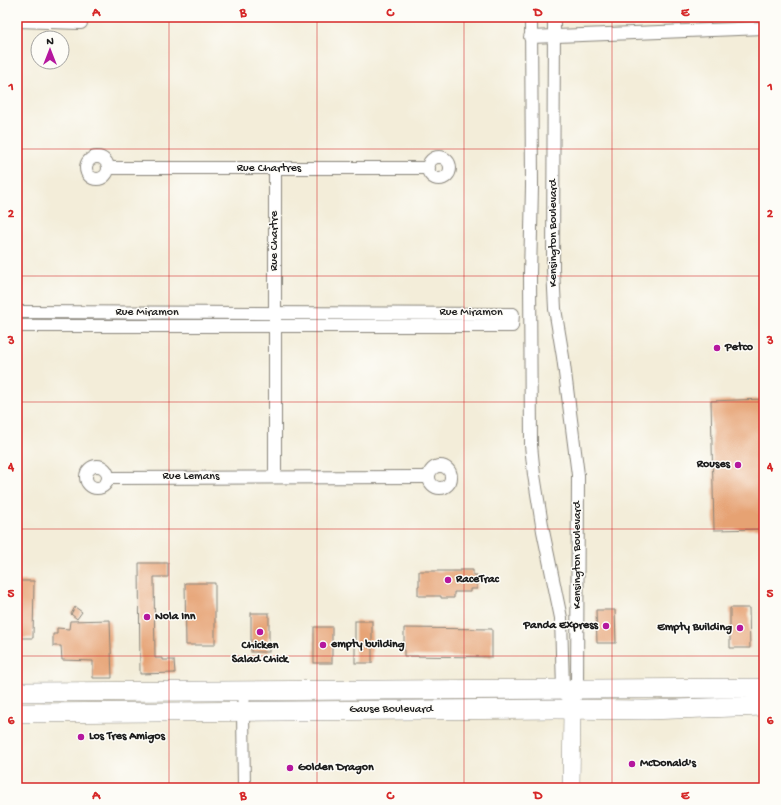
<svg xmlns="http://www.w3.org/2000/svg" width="781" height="805" font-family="'Gochi Hand',sans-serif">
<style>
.building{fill:#e6a273}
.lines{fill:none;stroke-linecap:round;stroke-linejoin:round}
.street-casing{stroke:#88847a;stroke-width:14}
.secondary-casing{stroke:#88847a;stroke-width:18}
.primary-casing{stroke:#88847a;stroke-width:20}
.street{stroke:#fff;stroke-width:12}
.secondary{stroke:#fff;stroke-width:17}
.primary{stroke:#fff;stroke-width:19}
.grid{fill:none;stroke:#d62828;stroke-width:1;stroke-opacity:0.55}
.poi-dot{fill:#b5179e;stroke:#fdfcf7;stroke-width:1.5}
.labels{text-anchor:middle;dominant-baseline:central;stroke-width:3;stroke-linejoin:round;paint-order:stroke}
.street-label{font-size:12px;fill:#1c1c1c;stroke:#fdfcf7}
.poi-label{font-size:12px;font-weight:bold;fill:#1c1c1c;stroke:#fdfcf7;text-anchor:start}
.neatline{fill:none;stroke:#d62828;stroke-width:1.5}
.grid-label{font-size:13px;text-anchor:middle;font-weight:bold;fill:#d62828}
</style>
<rect width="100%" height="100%" fill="#fdfcf7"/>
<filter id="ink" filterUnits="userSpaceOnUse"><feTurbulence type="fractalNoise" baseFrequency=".025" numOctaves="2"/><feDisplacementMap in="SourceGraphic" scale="8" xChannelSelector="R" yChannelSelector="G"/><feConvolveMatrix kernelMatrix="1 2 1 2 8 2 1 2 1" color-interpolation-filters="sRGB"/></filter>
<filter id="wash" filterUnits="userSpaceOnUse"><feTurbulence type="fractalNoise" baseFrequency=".012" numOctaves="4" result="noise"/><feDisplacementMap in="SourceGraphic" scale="16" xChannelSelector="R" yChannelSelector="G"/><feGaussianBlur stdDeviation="0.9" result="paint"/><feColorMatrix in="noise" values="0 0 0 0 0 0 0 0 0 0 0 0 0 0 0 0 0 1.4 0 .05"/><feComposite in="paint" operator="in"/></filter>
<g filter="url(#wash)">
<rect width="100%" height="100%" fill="#f3edd9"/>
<g id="blocks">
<g class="building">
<polygon points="764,399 764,529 714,530 711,401"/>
<polygon points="139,563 168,563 168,577 154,577 155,658 163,658 163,660 174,660 175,673 140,674"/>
<polygon points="460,570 473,570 473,575 477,575 477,589 470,589 470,592 454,592 454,598 441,598 441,596 418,596 418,586 419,586 419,571 460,571"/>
<polygon points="17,581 34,581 33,638 17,638"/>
<polygon points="185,583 215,583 215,645 186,645"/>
<polygon points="75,607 82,612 77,619 71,614"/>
<polygon points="730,608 749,608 750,648 730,648"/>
<polygon points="596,610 615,610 616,643 597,643"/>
<rect x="251" y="613" width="18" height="39"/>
<polygon points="110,620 112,678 93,678 93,661 62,660 61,646 53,646 53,634 57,634 57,628 69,629 70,621"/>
<rect x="355" y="621" width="17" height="42"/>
<rect x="314" y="627" width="18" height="36"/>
<polygon points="404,628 492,629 492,657 404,656"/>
</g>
</g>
</g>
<g filter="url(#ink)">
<use href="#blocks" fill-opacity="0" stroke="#88847a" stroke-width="1"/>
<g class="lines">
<g class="street-casing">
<g id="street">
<polyline points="531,17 532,186 530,275 531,445 534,475 543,531 561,618 563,689 566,695"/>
<polyline points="554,17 553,269 555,309 563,357 578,475 577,690 572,709"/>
<polyline points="17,21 81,23"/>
<polyline points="530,37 764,28"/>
<circle cx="97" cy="168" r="11"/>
<circle cx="439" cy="168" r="11"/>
<polyline points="109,168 429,168"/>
<polyline points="17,312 513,314 512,326 17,326"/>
<circle cx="440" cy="477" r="11"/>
<circle cx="97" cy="477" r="11"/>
<polyline points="275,477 275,169"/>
<polyline points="108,478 428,477"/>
<polyline points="244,691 243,712 244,788"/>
</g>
</g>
<g class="secondary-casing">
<polyline id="secondary" points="571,788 572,709"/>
</g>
<g class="primary-casing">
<g id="primary">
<polyline points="17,692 764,688"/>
<polyline points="17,713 555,709 647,710 764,706"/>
</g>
</g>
<use href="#street" class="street"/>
<use href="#secondary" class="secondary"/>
<use href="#primary" class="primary"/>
</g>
</g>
<path class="grid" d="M169 17V788M317 17V788M464 17V788M612 17V788M17 149H764M17 276H764M17 402H764M17 529H764M17 656H764"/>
<g class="poi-dot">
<circle cx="717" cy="348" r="4"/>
<circle cx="738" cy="465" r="4"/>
<circle cx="448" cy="580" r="4"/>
<circle cx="147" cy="617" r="4"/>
<circle cx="606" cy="626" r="4"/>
<circle cx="740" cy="628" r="4"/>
<circle cx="260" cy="632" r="4"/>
<circle cx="323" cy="645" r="4"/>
<circle cx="81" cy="737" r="4"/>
<circle cx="632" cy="764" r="4"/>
<circle cx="290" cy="768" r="4"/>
</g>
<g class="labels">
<g class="street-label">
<text x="269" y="169">Rue Chartres</text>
<text transform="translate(554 233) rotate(-90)">Kensington Boulevard</text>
<text transform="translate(275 241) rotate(-90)">Rue Chartre</text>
<text x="147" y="313">Rue Miramon</text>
<text x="471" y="313">Rue Miramon</text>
<text x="191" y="477">Rue Lemans</text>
<text transform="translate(578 555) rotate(-90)">Kensington Boulevard</text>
<text x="391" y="710">Gause Boulevard</text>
</g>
<g class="poi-label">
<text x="725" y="348">Petco</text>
<text x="730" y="465" text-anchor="end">Rouses</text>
<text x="456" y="580">RaceTrac</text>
<text x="155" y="617">Nola Inn</text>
<text x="598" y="626" text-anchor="end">Panda Express</text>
<text x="732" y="628" text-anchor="end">Empty Building</text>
<text x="331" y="645">empty building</text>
<text x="260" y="646" text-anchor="middle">Chicken<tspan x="260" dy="14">Salad Chick</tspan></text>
<text x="89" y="737">Los Tres Amigos</text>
<text x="640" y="764">McDonald's</text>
<text x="298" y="768">Golden Dragon</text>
</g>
</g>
<rect width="781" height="805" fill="none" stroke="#fdfcf7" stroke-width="44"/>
<g transform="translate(50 50)"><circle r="19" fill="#fdfcf7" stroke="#a3a29f"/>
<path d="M0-3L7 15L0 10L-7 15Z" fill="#b5179e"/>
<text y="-6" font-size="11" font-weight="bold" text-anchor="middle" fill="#1c1c1c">N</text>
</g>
<rect x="22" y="22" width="737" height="761" class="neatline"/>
<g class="grid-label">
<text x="96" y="16">A</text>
<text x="243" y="16">B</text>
<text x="390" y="16">C</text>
<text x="538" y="16">D</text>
<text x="685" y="16">E</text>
<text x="11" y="90">1</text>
<text x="770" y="90">1</text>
<text x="11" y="217">2</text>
<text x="770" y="217">2</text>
<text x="11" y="344">3</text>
<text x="770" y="344">3</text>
<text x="11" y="470">4</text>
<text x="770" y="470">4</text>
<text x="11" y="597">5</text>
<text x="770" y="597">5</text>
<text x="11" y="724">6</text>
<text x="770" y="724">6</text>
<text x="96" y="799">A</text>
<text x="243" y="799">B</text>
<text x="390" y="799">C</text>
<text x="538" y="799">D</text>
<text x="685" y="799">E</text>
</g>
</svg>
